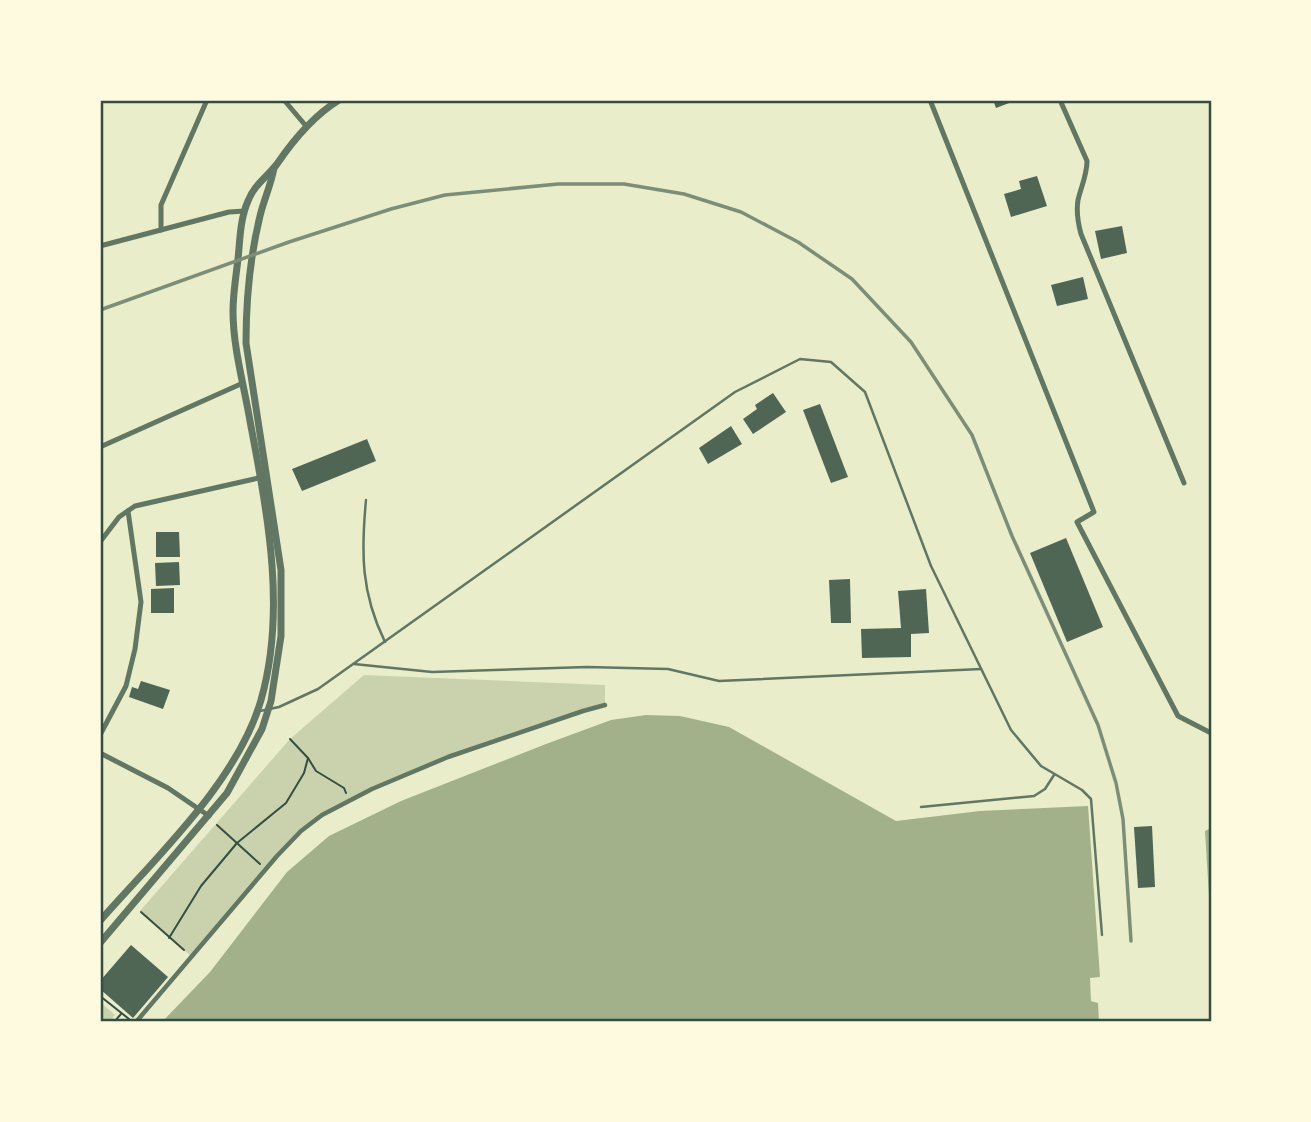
<svg xmlns="http://www.w3.org/2000/svg" width="1311" height="1122" font-family="'Sofia Sans Condensed',sans-serif">
<style>
.green{fill:#cad2ad}
.water{fill:#a3b18a}
.building{fill:#4f6655}
.lines{fill:none;stroke-linecap:round;stroke-linejoin:round}
.path{stroke:#344e41;stroke-width:2}
.service{stroke:#617663;stroke-width:2.5}
.pedestrian{stroke:#617663;stroke-width:4.5}
.minor{stroke:#617663;stroke-width:5}
.tertiary{stroke:#617663;stroke-width:7}
.rail{stroke:#7c8e77;stroke-width:3.5}
.neatline{fill:none;stroke:#344e41;stroke-width:2.5}
</style>
<rect width="100%" height="100%" fill="#e9edc9"/>
<g class="green">
<polygon points="364,675 605,685 605,705 583,711 397,777 322,815 289,843 192,957 140,911 290,739"/>
<polygon points="100,1002 115,1015 109,1022 100,1022"/>
</g>
<g class="water">
<polygon points="646,715 680,716 729,727 896,821 980,811 1088,806 1100,977 1090,978 1091,1001 1098,1003 1099,1022 162,1022 210,972 287,872 329,836 401,801 546,744 611,720"/>
<polygon points="1211,828 1211,929 1205,831"/>
</g>
<g class="building">
<polygon points="993,100 1017,100 996,108"/>
<polygon points="1037,176 1047,206 1011,217 1004,194 1021,189 1019,181"/>
<polygon points="1122,226 1127,253 1101,259 1095,231"/>
<polygon points="1083,277 1088,299 1057,306 1051,285"/>
<polygon points="773,393 786,412 753,434 743,419 757,409 755,405"/>
<polygon points="820,404 848,477 831,483 803,410"/>
<polygon points="731,426 742,444 708,464 699,448"/>
<polygon points="367,439 376,461 302,491 292,469"/>
<polygon points="156,532 179,532 180,557 156,557"/>
<polygon points="1066,538 1103,627 1067,642 1030,553"/>
<polygon points="179,562 180,585 156,586 155,563"/>
<polygon points="850,579 851,623 831,623 829,580"/>
<polygon points="174,588 174,613 151,613 151,589"/>
<polygon points="926,589 929,633 911,634 911,657 862,658 861,629 901,628 898,591"/>
<polygon points="141,681 170,690 163,709 129,697 132,687 138,689"/>
<polygon points="1152,826 1155,887 1138,888 1134,827"/>
<polygon points="131,945 168,977 133,1018 100,989 100,981"/>
</g>
<g class="lines">
<g class="path">
<polyline points="290,739 308,758 316,771 344,788 346,793"/>
<polyline points="217,825 260,864"/>
<polyline points="141,912 184,950"/>
<polyline points="169,938 201,886 237,843 286,803 304,773 308,758"/>
<polyline points="100,996 129,1019"/>
<polyline points="114,1022 121,1014"/>
</g>
<g class="service">
<path d="M366 500C361 553 361 593 385 642"/>
<polyline points="354,664 432,672 587,667 668,669 719,681 981,669"/>
<polyline points="260,711 279,707 318,689 735,392 800,359 831,362 865,392 931,566 1011,730 1041,766 1082,790 1091,799 1102,935"/>
<polyline points="921,807 1034,796 1045,789 1054,775"/>
</g>
<polyline class="pedestrian" points="136,1022 277,856 301,831 322,815 372,789 448,757 583,711 605,705"/>
<g class="minor">
<polyline points="284,100 306,126"/>
<polyline points="930,100 1094,512 1077,522 1178,716 1211,733"/>
<path d="M1060 100 1087 161C1087 175 1081 187 1078 200 1076 212 1078 223 1081 234L1184 483"/>
<polyline points="161,230 161,205 207,100"/>
<polyline points="100,246 229,212 245,211"/>
<polyline points="100,447 243,383"/>
<polyline points="100,542 119,517 135,506 263,477"/>
<polyline points="100,735 126,686 135,649 141,602 128,511"/>
<polyline points="100,753 168,788 209,816"/>
</g>
<g class="tertiary">
<path d="M100 921C155 858 238 781 261 700 287 609 267 512 250 421 244 385 233 348 233 311 233 294 236 276 238 259 240 240 240 219 248 201 254 185 267 177 277 164 294 139 313 116 339 100"/>
<path d="M100 943 227 793 262 729 271 701 281 636V570L246 343C246 300 250 257 260 216 264 199 271 185 274 168"/>
</g>
<polyline class="rail" points="100,310 289,242 391,209 445,195 558,184 624,184 684,194 741,212 798,242 852,279 911,342 972,435 1012,536 1098,725 1116,783 1123,819 1131,941"/>
</g>
<rect width="1311" height="1122" fill="none" stroke="#fefae0" stroke-width="203"/>
<rect x="102" y="102" width="1108" height="918" class="neatline"/>
</svg>
